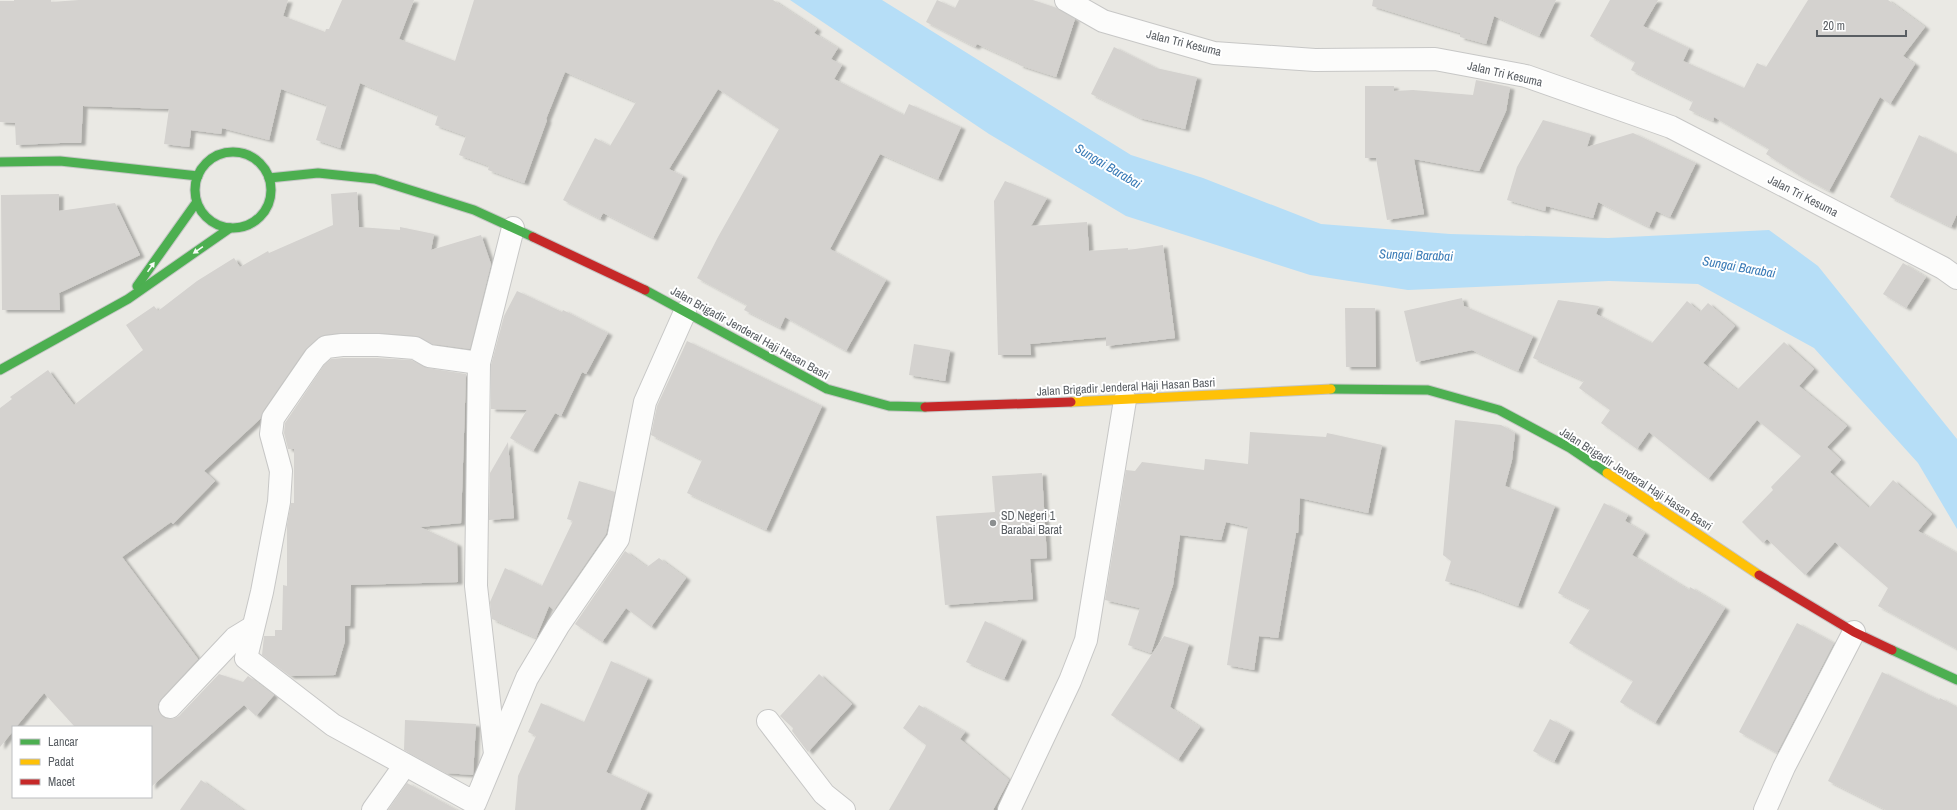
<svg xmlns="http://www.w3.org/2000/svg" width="1957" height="810" font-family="'Archivo Narrow',sans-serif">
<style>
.water{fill:#b6def7}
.building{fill:#d4d2cf;filter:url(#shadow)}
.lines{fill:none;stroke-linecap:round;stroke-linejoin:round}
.street-casing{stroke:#c7c7c6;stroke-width:24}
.fast-casing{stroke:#c5c6c5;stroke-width:11}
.slow-casing{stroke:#c5c6c5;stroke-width:11}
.jam-casing{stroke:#c5c6c5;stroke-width:11}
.street{stroke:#fcfcfb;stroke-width:22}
.fast{stroke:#4caf50;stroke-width:9}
.slow{stroke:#ffc107;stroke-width:9}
.jam{stroke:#c62828;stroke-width:9}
.oneway{fill:#f6fbf6}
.poi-dot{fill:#8c8f90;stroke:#fff;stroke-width:1.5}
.labels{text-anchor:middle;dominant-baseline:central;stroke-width:4;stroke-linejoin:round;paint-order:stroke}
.street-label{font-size:12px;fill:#595e63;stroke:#fff}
.poi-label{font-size:12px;fill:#595e63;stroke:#fff;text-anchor:start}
.water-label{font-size:13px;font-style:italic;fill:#387ab6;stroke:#fff}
</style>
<defs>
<filter id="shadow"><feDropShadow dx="4.5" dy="2.5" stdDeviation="1" flood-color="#0004"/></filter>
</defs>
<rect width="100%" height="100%" fill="#eae9e4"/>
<polygon class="water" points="790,0 882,0 1131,155 1203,178 1321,224 1450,234 1608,238 1769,230 1818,266 1957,439 1957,529 1918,463 1814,348 1698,284 1609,281 1408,290 1310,275 1126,216 989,134"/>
<g class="building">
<polygon points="14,0 51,0 51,2 79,0 288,0 283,16 325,32 326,29 329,29 342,0 414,0 399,39 455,61 474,0 773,0 817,29 814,33 838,48 831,59 842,65 834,79 904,115 909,104 961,127 938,179 880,154 830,249 886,280 846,351 785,317 780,328 744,310 747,305 697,278 718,237 779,129 718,89 669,169 683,176 653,238 603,213 600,219 563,200 595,138 610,146 636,102 565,72 546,119 547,120 524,183 488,170 489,166 459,155 466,136 435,125 438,115 360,83 340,148 316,140 327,105 281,89 269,140 222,128 221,134 191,130 189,147 164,144 169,109 83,106 81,143 60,143 16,145 15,123 0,122 0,1 14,1"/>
<polygon points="937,0 955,8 959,0 1033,0 1057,8 1075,19 1056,77 1019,65 1019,63 977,44 975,47 926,22"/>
<polygon points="1373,0 1556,0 1539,36 1494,16 1486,44 1460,37 1460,33 1372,6"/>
<polygon points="1610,0 1658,0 1643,26 1689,48 1683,61 1744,88 1757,63 1766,67 1808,0 1888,0 1925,27 1903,56 1915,64 1890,104 1880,97 1829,191 1799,175 1766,154 1769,149 1714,117 1713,121 1689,110 1693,101 1631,70 1635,62 1590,36"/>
<polygon points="1114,47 1156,68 1197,77 1185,129 1140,118 1091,94"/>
<polygon points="1476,80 1510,87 1506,111 1479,171 1414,159 1424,214 1387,220 1376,158 1365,158 1365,86 1394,86 1394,91 1413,90 1473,95"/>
<polygon points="1543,120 1591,134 1587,147 1633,133 1696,163 1670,217 1656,211 1649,227 1598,202 1593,218 1546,206 1545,211 1507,200 1517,167"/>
<polygon points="1919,135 1957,154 1957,214 1951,227 1890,197"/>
<polygon points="1005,181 1047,198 1031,226 1087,222 1089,251 1128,248 1128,250 1163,245 1175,338 1106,346 1106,337 1030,344 1031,355 998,355 994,201"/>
<polygon points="357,192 359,227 400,230 400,227 434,234 431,250 481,235 491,264 470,349 433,344 416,336 379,333 341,333 324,335 318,338 305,350 263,411 260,419 204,471 215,481 173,524 171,522 122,557 198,659 161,699 158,704 158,710 162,716 167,719 173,719 179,716 219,674 243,682 248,676 274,695 256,716 244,705 151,787 151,727 75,727 44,693 16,727 13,727 13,731 0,747 0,408 12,399 10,397 48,370 74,405 143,350 126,325 154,306 158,311 197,281 234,258 240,267 268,251 269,253 333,225 331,194"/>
<polygon points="59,194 59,211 115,203 140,255 59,293 60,310 2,310 1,195"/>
<polygon points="1903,263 1926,277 1906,308 1883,294"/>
<polygon points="517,291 562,312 563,310 608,333 586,374 582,372 561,416 555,413 533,451 510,438 527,410 491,409 491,365 504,316"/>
<polygon points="1462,298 1464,306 1533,336 1518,371 1472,350 1416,362 1404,311"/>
<polygon points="1558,300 1599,306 1596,314 1652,343 1687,301 1700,312 1708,303 1735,326 1703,363 1737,390 1784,342 1814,369 1799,386 1847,426 1827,447 1841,460 1830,472 1869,508 1893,480 1932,514 1918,531 1957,553 1957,649 1878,606 1888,588 1835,542 1805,575 1767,539 1763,543 1742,522 1773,490 1771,487 1801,456 1757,420 1708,479 1649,432 1637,449 1601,423 1610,410 1579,388 1584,381 1533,358"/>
<polygon points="1345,308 1375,308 1376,367 1346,367"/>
<polygon points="687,341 822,406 766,530 687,493 702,460 651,435 657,406"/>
<polygon points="914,344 950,350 945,381 909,375"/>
<polygon points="343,358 377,358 411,360 427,368 466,374 461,523 420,527 457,544 458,582 351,585 350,626 345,626 345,641 335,675 290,676 262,655 264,636 275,636 275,630 282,630 283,585 287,586 287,525 291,503 294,503 294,449 288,449 284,433 285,423 324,365 331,359"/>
<polygon points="1455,420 1501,425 1515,433 1512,460 1505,486 1555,506 1518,606 1476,590 1445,581 1451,561 1443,555"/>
<polygon points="1250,432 1326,437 1327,433 1382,445 1368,513 1300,498 1298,533 1296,533 1278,638 1259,636 1254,670 1227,665 1248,527 1226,522 1221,540 1180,535 1173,585 1151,653 1128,645 1140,608 1105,600 1126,470 1135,471 1142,462 1204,470 1205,459 1248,464"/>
<polygon points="508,442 514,518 489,520 490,473"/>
<polygon points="1042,473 1047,558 1030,559 1033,599 945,605 936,516 995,512 992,476"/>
<polygon points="579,481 615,492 606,534 554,610 549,606 536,638 492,619 490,602 505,568 542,586 573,521 567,519"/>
<polygon points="1604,503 1628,515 1625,521 1645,533 1632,555 1689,590 1690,587 1725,608 1655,723 1620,702 1633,681 1569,643 1590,609 1558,593"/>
<polygon points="625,551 647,567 659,558 686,578 651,627 626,608 602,642 575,624"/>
<polygon points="985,621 1022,639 1004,679 966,662"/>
<polygon points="1797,623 1834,643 1777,753 1739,732"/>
<polygon points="1164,636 1189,644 1170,707 1200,727 1178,760 1111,715"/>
<polygon points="611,661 648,678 606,772 648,792 640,810 515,810 518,776 536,736 528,732 541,703 584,722"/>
<polygon points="1882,672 1939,700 1940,698 1957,707 1957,810 1886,810 1828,781"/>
<polygon points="819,674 852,704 808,752 792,731 793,728 780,716"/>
<polygon points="919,705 965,732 960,739 1009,780 993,810 889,810 925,748 926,745 903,728"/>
<polygon points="1550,719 1570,730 1554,762 1533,751"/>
<polygon points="405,720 476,724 473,775 446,773 404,750"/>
<polygon points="201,780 243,810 180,810"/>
<polygon points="407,783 457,810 388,810"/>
</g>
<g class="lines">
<g class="street-casing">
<g id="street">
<polyline points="1066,0 1103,21 1214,53 1315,60 1435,59 1526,76 1671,127 1943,268 1957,278"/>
<polyline points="479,363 429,356 415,348 378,345 342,345 326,347 315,357 273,418 271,434 281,471 279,502 262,592 246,658 333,725 475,803 527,678 558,626 618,539 645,402 685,312"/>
<polyline points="170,707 235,638 253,627"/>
<polyline points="768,721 824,794 844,810"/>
<polyline points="495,754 476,586 479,363 513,228"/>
<polyline points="373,810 405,765"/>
<polyline points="1009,810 1070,681 1086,640 1125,400"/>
<polyline points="1765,810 1784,767 1854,632"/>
</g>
</g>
<g class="fast-casing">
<g id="fast">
<circle cx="233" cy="190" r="38"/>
<polyline points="0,162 60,161 198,176"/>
<polyline points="269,178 318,173 375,179 474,210 533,237"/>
<polyline points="137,286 196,203"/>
<polyline points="645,290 827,389 889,406 925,407"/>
<polyline points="0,370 128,299 230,228"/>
<polyline points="1331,389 1428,390 1499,410 1570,448 1607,473"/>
<polyline points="1892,650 1957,680"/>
</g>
</g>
<g class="slow-casing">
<g id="slow">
<polyline points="1071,402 1331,389"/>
<polyline points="1607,473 1759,575"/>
</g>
</g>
<g class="jam-casing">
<g id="jam">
<polyline points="533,237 645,290"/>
<polyline points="925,407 1071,402"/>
<polyline points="1759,575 1854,632 1892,650"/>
</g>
</g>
<use href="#street" class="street"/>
<use href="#fast" class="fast"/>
<use href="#slow" class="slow"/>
<use href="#jam" class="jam"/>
</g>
<defs><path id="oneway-solid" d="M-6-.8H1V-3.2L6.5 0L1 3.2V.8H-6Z"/></defs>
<g class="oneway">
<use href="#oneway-solid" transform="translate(198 250) rotate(145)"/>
<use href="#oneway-solid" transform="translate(151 267) rotate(-55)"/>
</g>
<circle class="poi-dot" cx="993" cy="523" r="4"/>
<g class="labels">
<g class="street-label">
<text transform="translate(1184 43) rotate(14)">Jalan Tri Kesuma</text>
<text transform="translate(1505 74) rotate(13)">Jalan Tri Kesuma</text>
<text transform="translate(1803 196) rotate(27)">Jalan Tri Kesuma</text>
<text transform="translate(750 333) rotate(29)">Jalan Brigadir Jenderal Haji Hasan Basri</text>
<text transform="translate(1126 387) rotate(-3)">Jalan Brigadir Jenderal Haji Hasan Basri</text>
<text transform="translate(1636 479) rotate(33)">Jalan Brigadir Jenderal Haji Hasan Basri</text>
</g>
<g class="poi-label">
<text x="1001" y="516">SD Negeri 1<tspan x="1001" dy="14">Barabai Barat</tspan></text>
</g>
<g class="water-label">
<text transform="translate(1108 166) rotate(31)">Sungai Barabai</text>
<text transform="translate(1416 255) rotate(2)">Sungai Barabai</text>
<text transform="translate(1739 267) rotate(10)">Sungai Barabai</text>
</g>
</g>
<rect x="12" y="726" width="140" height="72" fill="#ffffff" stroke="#bdbfc1"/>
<rect x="20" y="739" width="20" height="6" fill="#4caf50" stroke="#bdbfc1"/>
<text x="48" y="746" font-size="12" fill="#595e63">Lancar</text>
<rect x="20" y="759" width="20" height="6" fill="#ffc107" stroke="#bdbfc1"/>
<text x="48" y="766" font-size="12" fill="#595e63">Padat</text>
<rect x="20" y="779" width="20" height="6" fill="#c62828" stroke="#bdbfc1"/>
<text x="48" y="786" font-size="12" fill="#595e63">Macet</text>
<path d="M1817 30v6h89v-6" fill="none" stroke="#595e63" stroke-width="2"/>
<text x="1823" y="30" font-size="12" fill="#595e63" stroke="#ffffff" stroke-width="3" paint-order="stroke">20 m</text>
</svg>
